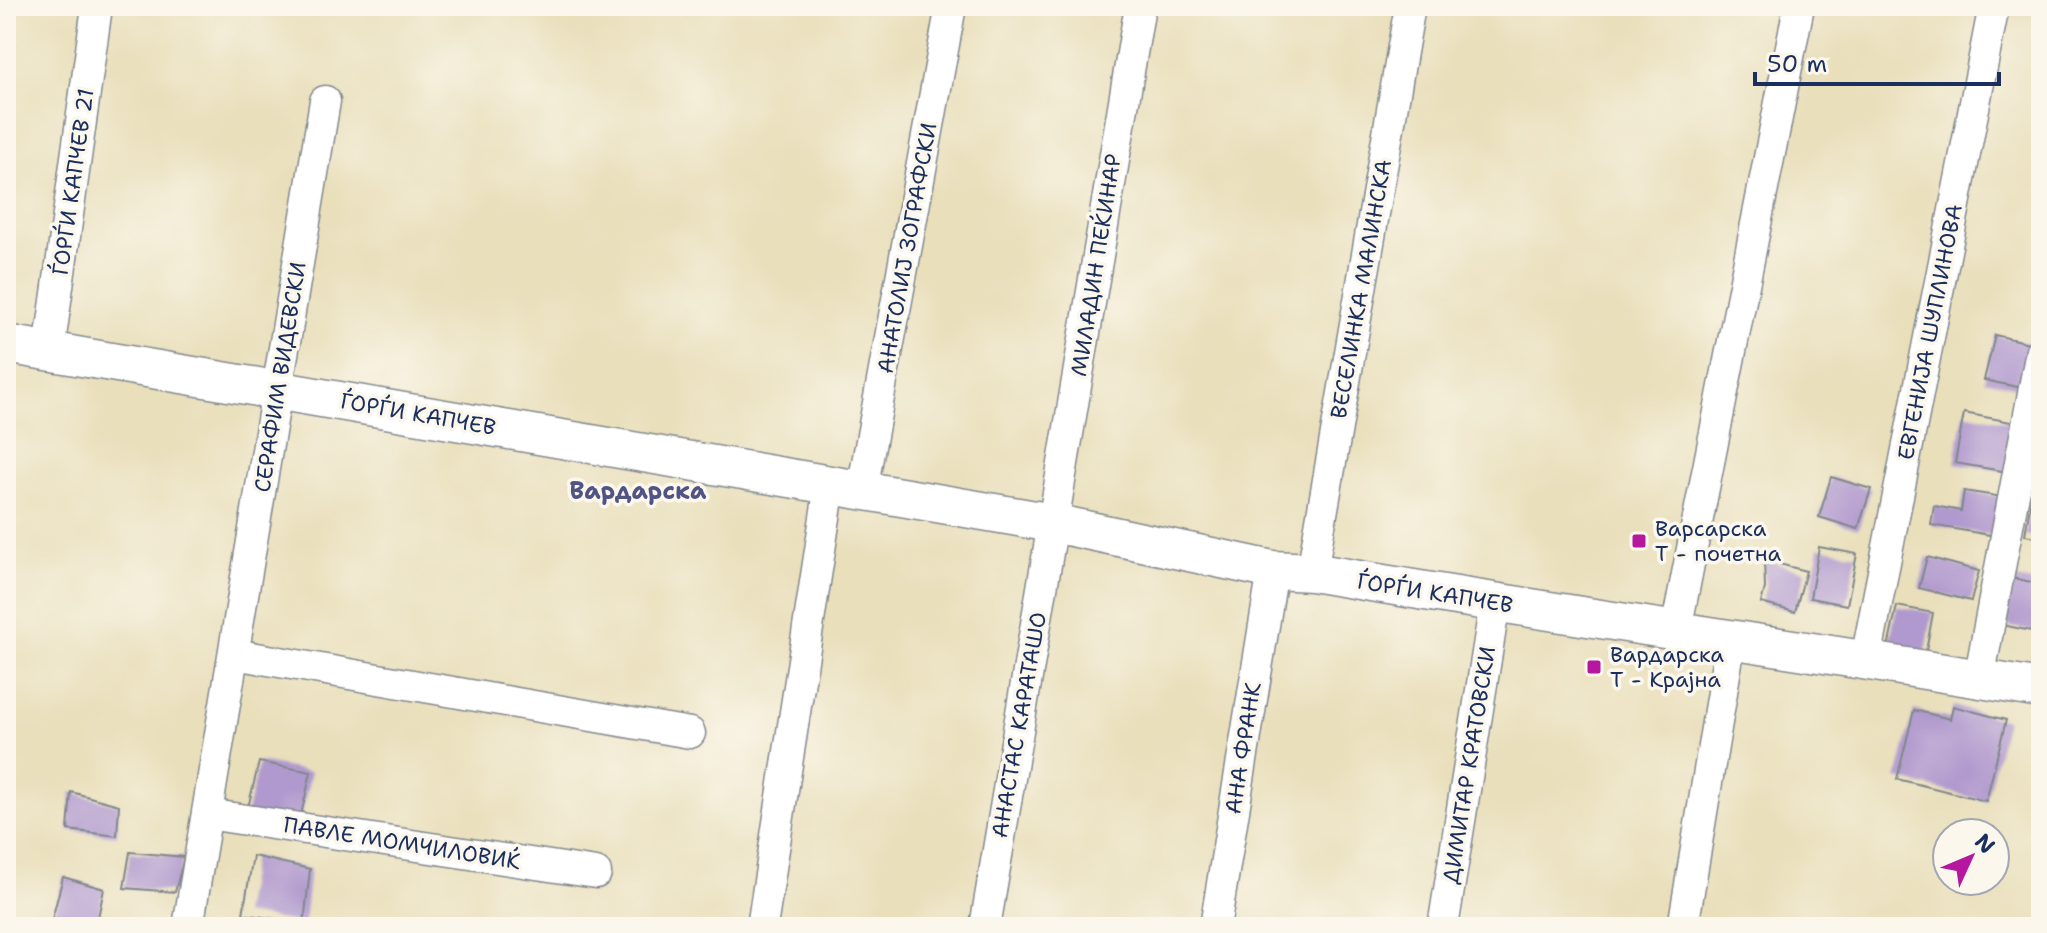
<svg xmlns="http://www.w3.org/2000/svg" width="2047" height="933" font-family="'Shantell Sans',sans-serif">
<style>
.building{fill:#b099ce}
.lines{fill:none;stroke-linecap:round;stroke-linejoin:round}
.minor-casing{stroke:#82878c;stroke-width:33}
.tertiary-casing{stroke:#82878c;stroke-width:41}
.minor{stroke:#fff;stroke-width:30}
.tertiary{stroke:#fff;stroke-width:38}
.poi-dot{fill:#b5179e;stroke:#fbf7ec;stroke-width:3}
.labels{text-anchor:middle;dominant-baseline:central;stroke-width:7;stroke-linejoin:round;paint-order:stroke}
.street-label{font-size:22px;fill:#1b2f5e;stroke:#fbf7ec}
.poi-label{font-size:22px;fill:#1b2f5e;stroke:#fbf7ec;text-anchor:start}
.neighbourhood-label{font-size:24px;font-weight:bold;fill:#4f5485;stroke:#fbf7ec}
</style>
<rect width="100%" height="100%" fill="#fbf7ec"/>
<filter id="ink" filterUnits="userSpaceOnUse"><feTurbulence type="fractalNoise" baseFrequency=".0125" numOctaves="2"/><feDisplacementMap in="SourceGraphic" scale="16" xChannelSelector="R" yChannelSelector="G"/><feConvolveMatrix kernelMatrix="1 2 1 2 8 2 1 2 1" color-interpolation-filters="sRGB"/></filter>
<filter id="wash" filterUnits="userSpaceOnUse"><feTurbulence type="fractalNoise" baseFrequency=".006" numOctaves="4" result="noise"/><feDisplacementMap in="SourceGraphic" scale="32" xChannelSelector="R" yChannelSelector="G"/><feGaussianBlur stdDeviation="1.8" result="paint"/><feColorMatrix in="noise" values="0 0 0 0 0 0 0 0 0 0 0 0 0 0 0 0 0 1.4 0 .05"/><feComposite in="paint" operator="in"/></filter>
<g filter="url(#wash)">
<rect width="100%" height="100%" fill="#e9dfbb"/>
<g id="blocks">
<g class="building">
<polygon points="1995,335 2033,344 2022,388 1984,380"/>
<polygon points="1964,413 2016,423 2008,472 1955,463"/>
<polygon points="1831,477 1871,489 1858,529 1819,517"/>
<polygon points="2034,482 2041,483 2041,538 2025,535"/>
<polygon points="1964,491 2003,497 1996,536 1931,525 1934,506 1961,511"/>
<polygon points="1819,547 1857,554 1847,605 1810,598"/>
<polygon points="1927,557 1979,571 1971,601 1919,588"/>
<polygon points="1764,560 1806,571 1795,612 1761,603 1765,588"/>
<polygon points="2012,578 2041,584 2041,633 2002,625"/>
<polygon points="1897,606 1933,613 1925,656 1888,648"/>
<polygon points="1953,706 2006,720 1986,801 1897,779 1914,710 1950,719"/>
<polygon points="259,762 311,772 298,828 245,820"/>
<polygon points="71,792 119,805 117,836 68,830"/>
<polygon points="130,852 184,857 175,892 124,888"/>
<polygon points="253,856 310,869 304,923 243,914"/>
<polygon points="63,877 104,889 96,927 50,927"/>
</g>
</g>
</g>
<g filter="url(#ink)">
<use href="#blocks" fill-opacity="0" stroke="#82878c" stroke-width="2"/>
<g class="lines">
<g class="minor-casing">
<g id="minor">
<polyline points="49,351 96,14"/>
<polyline points="862,490 951,6"/>
<polyline points="1312,572 1410,6"/>
<polyline points="1676,630 1799,6"/>
<polyline points="234,654 690,733"/>
<polyline points="1866,659 1994,6"/>
<polyline points="1979,679 2041,351"/>
<polyline points="207,814 596,873"/>
<polyline points="188,927 325,101"/>
<polyline points="762,927 830,485"/>
<polyline points="985,927 1140,6"/>
<polyline points="1215,927 1273,570"/>
<polyline points="1443,927 1495,603"/>
<polyline points="1683,927 1731,638"/>
</g>
</g>
<g class="tertiary-casing">
<path id="tertiary" d="M6 344 1053 523 1273 570 1312 572C1555 614 1799 648 2041 689"/>
</g>
<use href="#minor" class="minor"/>
<use href="#tertiary" class="tertiary"/>
</g>
</g>
<g class="poi-dot">
<rect x="1631" y="533" width="16" height="16" rx="4"/>
<rect x="1586" y="659" width="16" height="16" rx="4"/>
</g>
<g class="labels">
<g class="street-label">
<text transform="translate(73 182) rotate(-82)">ЃОРЃИ КАПЧЕВ 21</text>
<text transform="translate(907 248) rotate(-80)">АНАТОЛИЈ ЗОГРАФСКИ</text>
<text transform="translate(1096 265) rotate(-81)">МИЛАДИН ПЕЌИНАР</text>
<text transform="translate(1361 289) rotate(-80)">ВЕСЕЛИНКА МАЛИНСКА</text>
<text transform="translate(1930 332) rotate(-79)">ЕВГЕНИЈА ШУПЛИНОВА</text>
<text transform="translate(280 377) rotate(-81)">СЕРАФИМ ВИДЕВСКИ</text>
<text transform="translate(418 414) rotate(10)">ЃОРЃИ КАПЧЕВ</text>
<text transform="translate(1435 593) rotate(9)">ЃОРЃИ КАПЧЕВ</text>
<text transform="translate(1019 725) rotate(-80)">АНАСТАС КАРАТАШО</text>
<text transform="translate(1243 748) rotate(-81)">АНА ФРАНК</text>
<text transform="translate(1469 765) rotate(-81)">ДИМИТАР КРАТОВСКИ</text>
<text transform="translate(402 843) rotate(9)">ПАВЛЕ МОМЧИЛОВИЌ</text>
</g>
<g class="poi-label">
<text x="1655" y="528">Варсарска<tspan x="1655" dy="25">Т - почетна</tspan></text>
<text x="1610" y="654">Вардарска<tspan x="1610" dy="25">Т - Крајна</tspan></text>
</g>
<g class="neighbourhood-label">
<text x="638" y="491">Вардарска</text>
</g>
</g>
<rect width="2047" height="933" fill="none" stroke="#fbf7ec" stroke-width="32"/>
<g transform="translate(1971 857) rotate(46)"><circle r="38" fill="#fbf7ec" stroke="#a1a7b3" stroke-width="2"/>
<path d="M0-6L14 30L0 20L-14 30Z" fill="#b5179e"/>
<text y="-12" font-size="22" font-weight="bold" text-anchor="middle" fill="#1b2f5e">N</text>
</g>
<path d="M1755 72v12h244v-12" fill="none" stroke="#1b2f5e" stroke-width="4"/>
<text x="1767" y="72" font-size="24" fill="#1b2f5e" stroke="#fbf7ec" stroke-width="6" paint-order="stroke">50 m</text>
</svg>
